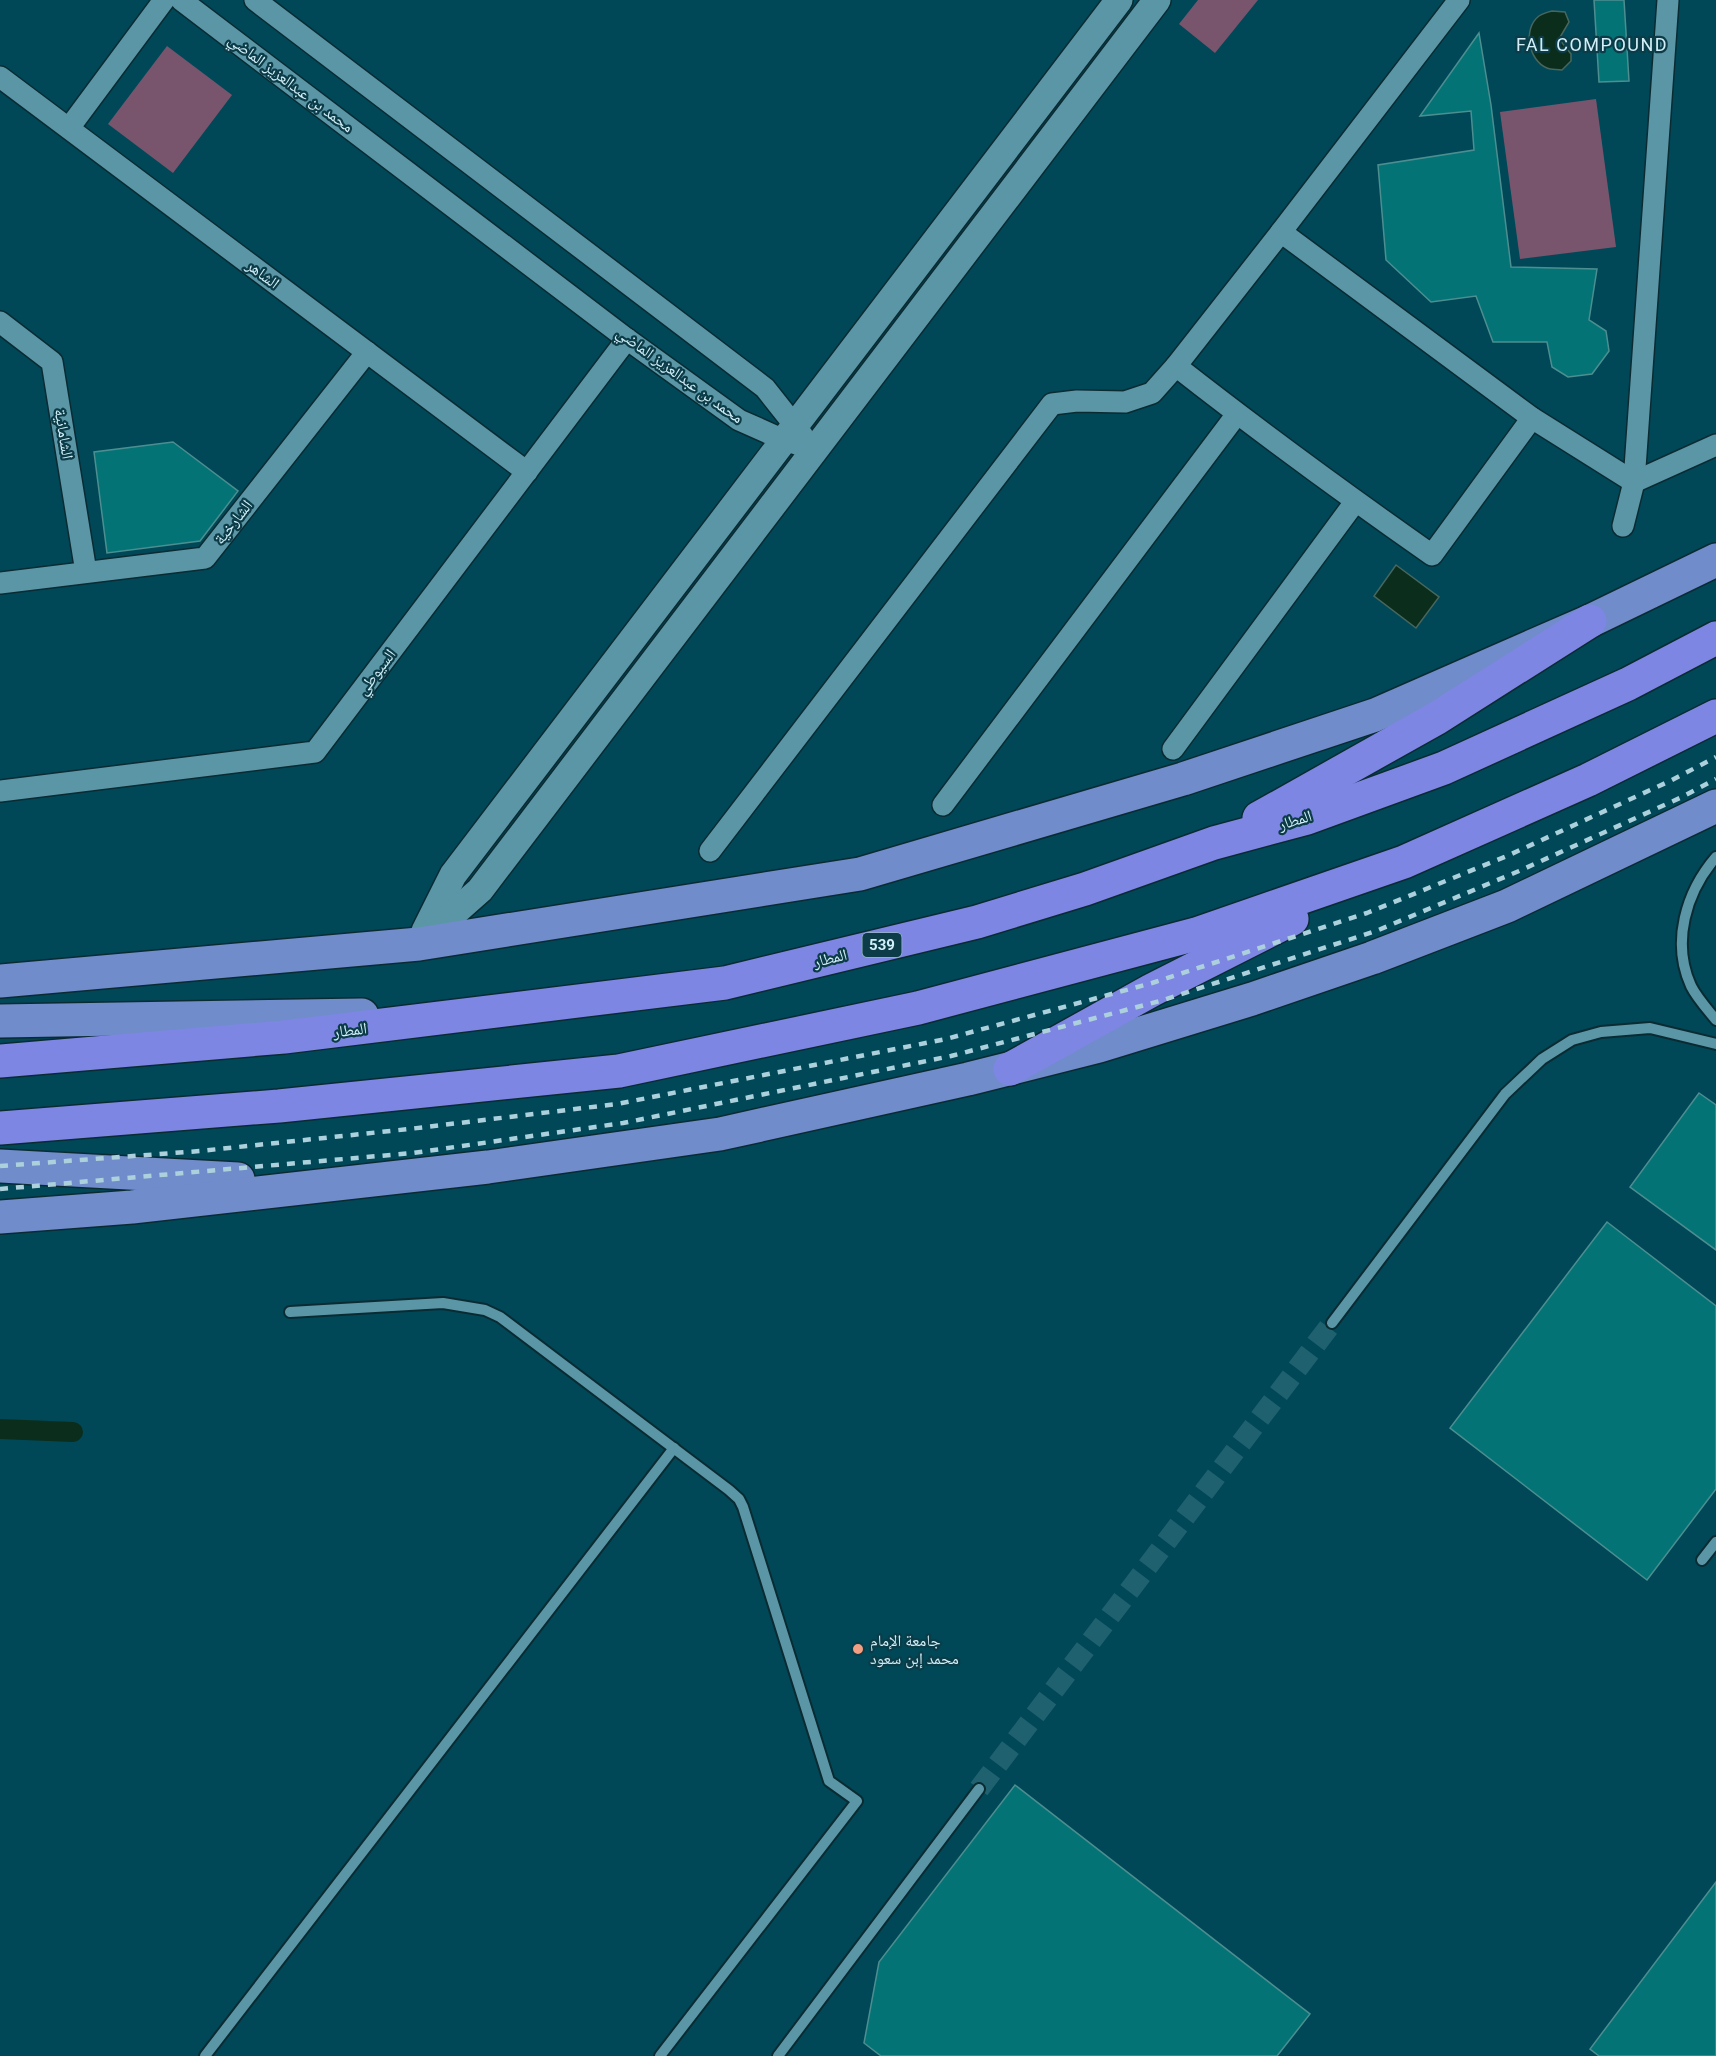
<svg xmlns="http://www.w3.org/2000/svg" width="1716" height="2056" font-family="Roboto,'Noto Naskh Arabic',sans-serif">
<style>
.green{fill:#78556d}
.water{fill:#0b2d1c;stroke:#47675e;stroke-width:1.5}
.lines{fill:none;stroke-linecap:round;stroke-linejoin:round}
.canal{stroke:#0b2d1c;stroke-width:20}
.building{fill:#047376;stroke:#4d8e90;stroke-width:1.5}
.minor-tunnel{stroke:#20616f;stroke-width:21;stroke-dasharray:21 10;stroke-linecap:butt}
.service-casing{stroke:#0b2b33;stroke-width:14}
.minor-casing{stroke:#0b2b33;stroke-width:24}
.tertiary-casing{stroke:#0b2b33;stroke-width:30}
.primary-casing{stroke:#0b2b33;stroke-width:36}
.motorway-casing{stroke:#0b2b33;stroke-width:36}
.service{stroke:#5b96a7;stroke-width:10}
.minor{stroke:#5b96a7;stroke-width:21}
.tertiary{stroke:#5b96a7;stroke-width:27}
.primary{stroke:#708ccb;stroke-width:33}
.motorway{stroke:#7e86e3;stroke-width:33}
.rail{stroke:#add1dc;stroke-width:4.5;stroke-dasharray:8 8;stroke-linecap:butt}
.poi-dot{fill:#f39f84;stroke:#0b3c47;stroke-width:2}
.labels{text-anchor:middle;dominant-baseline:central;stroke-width:4.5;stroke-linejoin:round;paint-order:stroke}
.shield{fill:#0b3c47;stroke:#96b9c4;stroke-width:1.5}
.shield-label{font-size:15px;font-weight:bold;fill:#d2eff9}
.street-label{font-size:16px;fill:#d2eff9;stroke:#0b3c47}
.poi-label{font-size:16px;fill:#d2eff9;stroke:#0b3c47;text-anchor:start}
.neighbourhood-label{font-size:18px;letter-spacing:1.5px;fill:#d2eff9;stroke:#0b3c47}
</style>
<rect width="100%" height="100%" fill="#004857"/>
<g class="green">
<polygon points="1198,0 1258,0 1215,53 1179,24"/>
<polygon points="167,46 232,95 173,173 108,124"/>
<polygon points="1596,99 1616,247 1520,259 1500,112"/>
</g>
<g class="water">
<path d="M1552 11 1565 12 1569 22 1559 39 1571 54V61L1562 70C1557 69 1551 70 1547 68 1529 61 1522 29 1539 16 1542 14 1548 12 1552 11Z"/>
<polygon points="1396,565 1439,597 1416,628 1374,596"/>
</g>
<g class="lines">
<polyline class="canal" points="0,1429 73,1432"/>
</g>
<g class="building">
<polygon points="1594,0 1624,0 1629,81 1599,82"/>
<polygon points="1479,33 1491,105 1511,267 1597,269 1589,320 1606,331 1609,351 1592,374 1568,377 1552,367 1547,342 1493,342 1476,296 1431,302 1386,260 1378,165 1474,150 1471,111 1420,116"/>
<polygon points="173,442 238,491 200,541 107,553 94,452"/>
<polygon points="1699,1093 1716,1105 1716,1250 1630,1187"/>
<polygon points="1607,1222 1716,1306 1716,1489 1647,1580 1450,1428"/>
<polygon points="1015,1785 1310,2014 1277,2056 881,2056 864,2043 879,1962"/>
<polygon points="1716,1882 1716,2056 1599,2056 1590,2049"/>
</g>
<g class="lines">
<polyline class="minor-tunnel" points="979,1789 1332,1323"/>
<g class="service-casing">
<g id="service">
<path d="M1716 857C1686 892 1671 942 1691 986 1697 998 1708 1010 1716 1020"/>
<polyline points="290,1312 443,1303 485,1310 500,1317 729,1490 739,1499 743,1507 829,1781 857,1801 660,2056"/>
<polyline points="1332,1323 1505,1094 1542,1059 1572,1040 1601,1032 1650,1028 1716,1044"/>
<polyline points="1702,1560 1716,1542"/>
<polyline points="205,2056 674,1448"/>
<polyline points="778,2056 979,1789"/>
</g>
</g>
<g class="minor-casing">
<g id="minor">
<polyline points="181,0 627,339 739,420 784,440 815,450"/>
<polyline points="255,0 765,388 803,436"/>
<polyline points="0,77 527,472"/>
<polyline points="69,128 164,0"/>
<polyline points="1281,232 1532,418 1634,482 1716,445"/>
<polyline points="0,322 52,362 86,572"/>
<path d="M1176 366C1259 431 1345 494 1432 555L1532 418"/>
<polyline points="1623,526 1634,482 1668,0"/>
<polyline points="0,583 205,558 367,352"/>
<polyline points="1173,749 1355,502"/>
<polyline points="0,791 315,752 627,339"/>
<polyline points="943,805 1237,414"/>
<polyline points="710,851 1052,404 1077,401 1125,402 1152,393 1176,366 1281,232 1459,0"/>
</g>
</g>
<g class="tertiary-casing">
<g id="tertiary">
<polyline points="425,931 453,875 1119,0"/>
<polyline points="419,944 480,890 1157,0"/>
</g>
</g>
<g class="primary-casing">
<g id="primary">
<polyline points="0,981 419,944 860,874 1183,779 1375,715 1590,621 1716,560"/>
<polyline points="0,1021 362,1015"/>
<polyline points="0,1166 238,1179"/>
<polyline points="0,1217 132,1207 488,1167 720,1134 968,1079 1099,1046 1252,999 1372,958 1507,906 1716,806"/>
</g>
</g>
<g class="motorway-casing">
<g id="motorway">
<polyline points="1259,818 1437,718 1590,621"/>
<polyline points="0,1061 284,1037 725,983 977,922 1085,889 1214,843 1307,818 1444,768 1628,684 1716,638"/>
<polyline points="1010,1069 1152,990 1292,919"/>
<polyline points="0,1128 279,1106 619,1071 918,1008 1196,934 1404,862 1588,780 1716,716"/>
</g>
</g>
<use href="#service" class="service"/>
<use href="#minor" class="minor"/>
<use href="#tertiary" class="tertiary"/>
<use href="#primary" class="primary"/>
<use href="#motorway" class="motorway"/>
<g class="rail">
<polyline points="0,1166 200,1151 409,1129 617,1104 946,1039 1152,983 1367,913 1507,856 1672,780 1716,757"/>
<polyline points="0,1189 413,1153 623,1123 951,1056 1160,1001 1376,931 1519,871 1682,797 1716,779"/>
</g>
</g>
<circle class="poi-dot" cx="858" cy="1649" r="6"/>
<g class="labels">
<rect class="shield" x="862.5" y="933" width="39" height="24" rx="4.5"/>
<g class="shield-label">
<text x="882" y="945">539</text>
</g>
<g class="street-label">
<text transform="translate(291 83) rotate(37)">محمد بن عبدالعزيز الماضي</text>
<text transform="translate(263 274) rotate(37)">الشاهر</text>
<text transform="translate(680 375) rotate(36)">محمد بن عبدالعزيز الماضي</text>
<text transform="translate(64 434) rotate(81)">الشامانية</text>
<text transform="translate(233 522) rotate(-52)">الشارخية</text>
<text transform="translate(376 672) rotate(-53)">السيوطي</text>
<text transform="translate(1295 820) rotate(-17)">المطار</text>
<text transform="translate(830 958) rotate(-14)">المطار</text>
<text transform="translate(350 1030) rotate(-7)">المطار</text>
</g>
<g class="poi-label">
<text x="870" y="1640">جامعة الإمام<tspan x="870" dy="18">محمد إبن سعود</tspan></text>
</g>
<g class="neighbourhood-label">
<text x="1592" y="44">FAL COMPOUND</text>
</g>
</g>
</svg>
